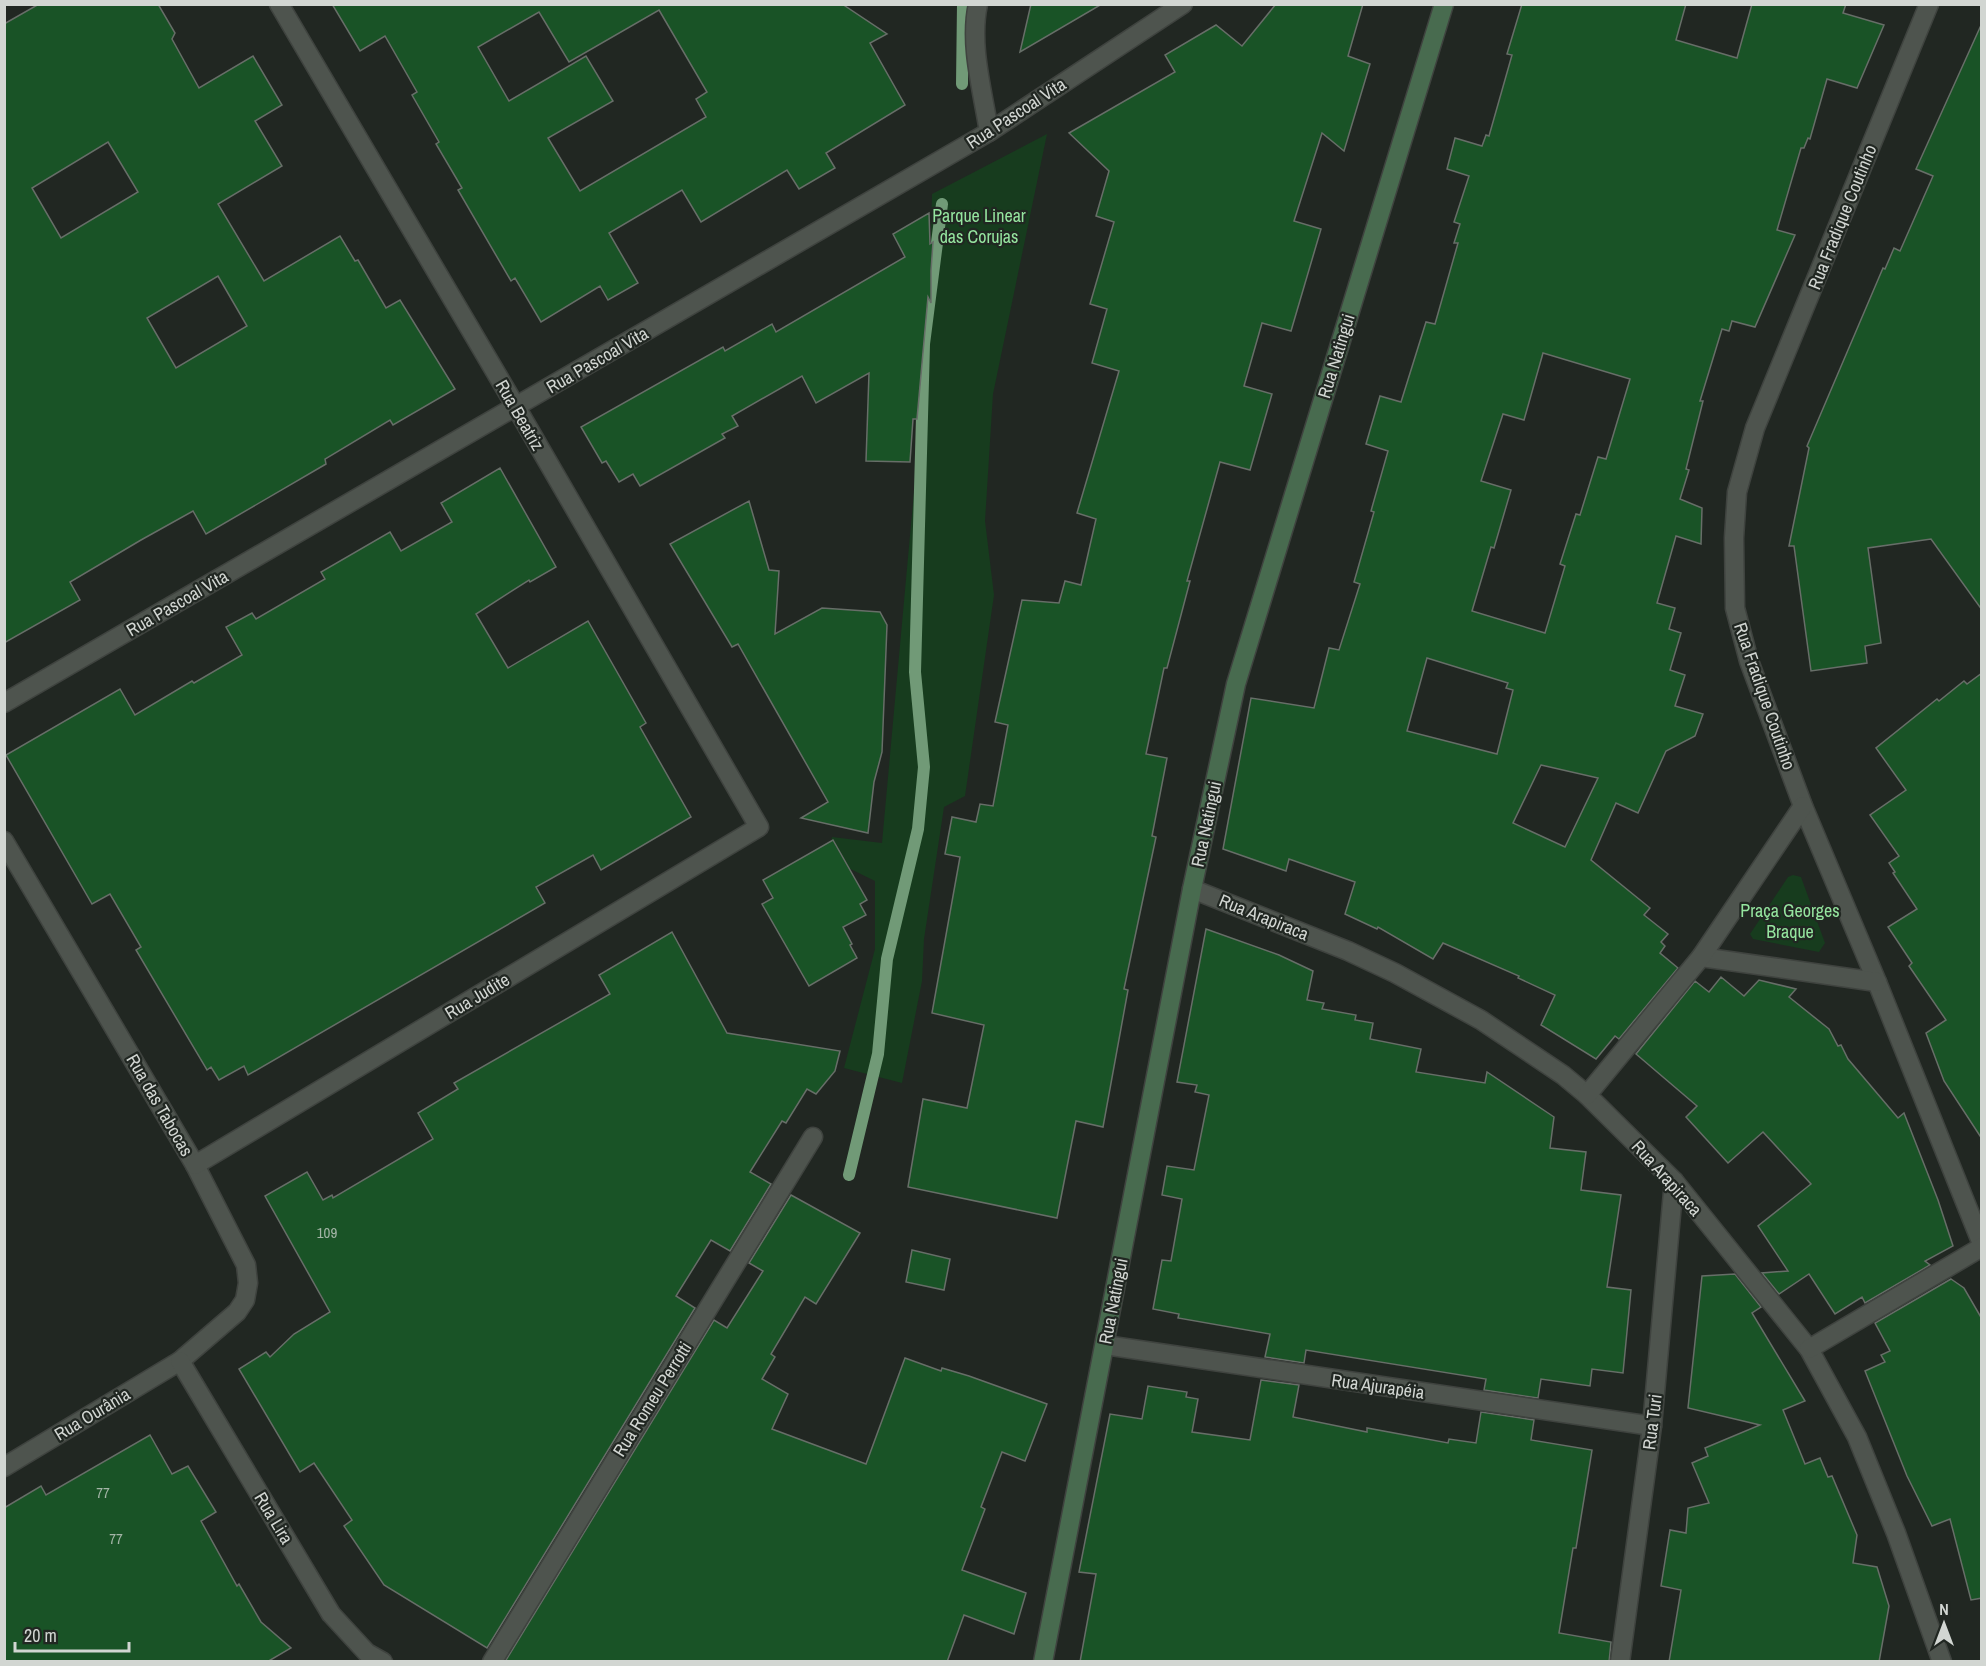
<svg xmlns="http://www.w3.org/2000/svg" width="1986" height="1666" font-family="'Archivo Narrow',sans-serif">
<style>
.green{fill:#173c1e}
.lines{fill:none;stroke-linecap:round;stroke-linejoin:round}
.stream{stroke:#719a77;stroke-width:12}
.building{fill:#195326;stroke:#676e68;stroke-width:1.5;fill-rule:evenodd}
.street-casing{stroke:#3f433f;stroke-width:21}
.secondary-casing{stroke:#3f433f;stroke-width:21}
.street{stroke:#4e544e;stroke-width:18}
.secondary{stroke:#486b4f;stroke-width:18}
.labels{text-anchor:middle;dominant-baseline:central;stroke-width:4.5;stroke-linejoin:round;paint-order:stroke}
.number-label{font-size:15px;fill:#a4b5a7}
.street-label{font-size:18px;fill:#d2d6d2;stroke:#212722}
.park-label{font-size:18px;fill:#95e59f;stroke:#212722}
</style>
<rect width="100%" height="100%" fill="#212722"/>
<g class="green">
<polygon points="1047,134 993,394 985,521 994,595 965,796 944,807 924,939 922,981 902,1083 844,1068 875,949 875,881 828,858 832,837 882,843 929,327 932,194"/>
<polygon points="1793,875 1801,877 1825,943 1819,952 1753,939 1750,934 1788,877"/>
</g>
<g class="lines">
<g class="stream">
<polyline points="962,84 963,4"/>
<polyline points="849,1175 878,1054 887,959 918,829 924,767 915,672 924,344 942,204"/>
</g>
</g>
<g class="building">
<path d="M39 4H158L175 33 172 39 199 88 253 56 282 105 255 121 282 166 218 204 264 281 340 236 355 261 358 260 386 308 400 300 455 389 393 425 390 420 325 459 326 464 206 534 193 511 141 540 70 582 80 600 4 643V24ZM108 142 138 192 61 238 32 188ZM218 276 247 326 176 368 147 318Z"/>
<path d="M332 4H842L887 34 870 43 905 105 826 153 835 168 799 189 787 170 701 222 682 190 609 233 638 283 608 300 600 286 541 322 515 278 511 281 458 190 462 188 436 144 439 142 412 95 417 92 385 36 360 51ZM659 10 707 92 696 99 706 117 580 191 548 138 613 101 586 56 509 101 478 47 539 12 569 62Z"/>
<polygon points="1031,4 1102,4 1020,52"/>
<polygon points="1276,4 1363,4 1348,56 1370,64 1344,151 1322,133 1294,221 1321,229 1291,331 1262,323 1244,386 1272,394 1250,470 1220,462 1187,581 1190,581 1167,668 1164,668 1146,754 1167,758 1152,836 1156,837 1124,989 1128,990 1103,1127 1076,1121 1057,1218 908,1187 923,1099 967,1108 984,1025 932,1013 960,857 945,854 952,817 976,822 980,804 993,806 1008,725 995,722 1022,600 1059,603 1065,581 1081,585 1096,519 1077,513 1119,371 1092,363 1107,309 1090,304 1114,222 1096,216 1109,171 1069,133 1175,72 1165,55 1216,25 1242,46"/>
<path d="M1522 4H1686L1676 40 1737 58 1752 4H1846L1843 13 1884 25 1857 88 1827 79 1810 139 1808 138 1804 148H1801L1777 230 1795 235 1755 327 1732 321 1729 331 1722 329 1700 401H1703L1686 469 1689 470 1680 499 1702 508 1701 544 1676 536 1657 603 1675 608 1669 629 1681 633 1670 670 1685 675 1675 706 1703 714 1695 736 1666 751 1638 813 1616 803 1591 860 1650 908 1644 915 1668 934 1661 942 1665 946 1660 953 1678 968 1619 1039 1615 1036 1596 1059 1541 1025 1555 995 1518 978 1519 976 1443 943 1433 959 1378 927 1377 929 1345 914 1355 882 1289 859 1286 871 1223 849 1251 698 1314 708 1329 648 1339 650 1360 584 1354 582 1374 512 1371 511 1388 451 1366 444 1380 396 1401 402 1426 322 1435 324 1458 243H1454L1460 224 1454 222 1469 176 1447 169 1455 138 1482 146 1486 135 1489 136 1512 55 1507 54ZM1543 353 1630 379 1606 459 1598 457 1580 515 1576 514 1560 564 1565 566 1545 633 1472 611 1491 547 1494 548 1511 490 1481 481 1503 414 1524 420ZM1427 658 1508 683 1506 688 1513 690 1497 754 1407 731ZM1541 765 1598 778 1565 847 1513 823Z"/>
<polygon points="1982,23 1982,610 1931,539 1868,548 1881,643 1865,646 1867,663 1811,671 1794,546 1789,546 1809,448 1807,446 1883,268 1885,269 1894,248 1900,251 1933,176 1916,169"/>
<polygon points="929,213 930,244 933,242 931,271 931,303 928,297 917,419 913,419 910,462 866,461 869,373 816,403 802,376 732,416 738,426 722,434 725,438 640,486 633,474 619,482 606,461 602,463 581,427 723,347 725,351 772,324 776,332 905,257 893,234"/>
<polygon points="500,468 556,567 530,582 529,580 476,614 508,668 588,621 646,723 640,727 691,817 601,870 593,855 536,887 545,903 248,1075 244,1066 219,1080 211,1067 207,1070 136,950 141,947 110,894 92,904 6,755 120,689 135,715 192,681 194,683 242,655 226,627 252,613 256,619 325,579 321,572 390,532 401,551 452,522 441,503"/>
<polygon points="749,501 769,570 779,571 775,634 822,608 880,612 887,625 882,752 874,782 868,833 801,818 828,802 738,644 732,647 670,544"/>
<polygon points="1982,673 1982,1139 1944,1081 1926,1033 1946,1020 1909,966 1912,963 1888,927 1917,909 1893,873 1895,872 1889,863 1899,856 1870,815 1906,790 1876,748 1937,699 1939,701 1964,681 1967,684"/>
<polygon points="833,840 867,900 860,904 866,915 843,927 852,944 850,945 857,958 809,986 762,904 773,898 763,880"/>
<polygon points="1206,929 1279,955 1313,971 1307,1000 1324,1003 1322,1009 1356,1015 1355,1020 1373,1023 1370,1039 1421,1049 1416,1072 1485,1083 1487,1072 1554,1117 1550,1148 1586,1152 1581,1190 1621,1195 1607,1287 1631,1290 1623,1373 1592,1369 1590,1386 1541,1379 1538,1398 1484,1390 1486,1379 1306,1350 1304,1363 1265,1357 1270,1334 1178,1318 1179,1314 1153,1309 1162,1260 1171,1261 1182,1199 1162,1195 1167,1166 1194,1170 1209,1095 1195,1092 1197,1085 1177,1082"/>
<polygon points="672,932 727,1033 840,1051 835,1071 816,1094 807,1089 786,1123 782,1121 750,1172 771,1184 730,1251 711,1240 676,1296 695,1308 487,1648 384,1585 344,1526 352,1520 314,1463 300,1472 239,1369 266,1352 270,1357 294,1334 330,1312 265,1196 307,1172 323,1200 332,1195 333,1198 433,1139 418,1113 458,1089 454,1083 610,994 599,975"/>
<polygon points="1721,977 1744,996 1759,980 1796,989 1789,997 1829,1029 1838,1046 1841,1045 1848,1059 1898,1118 1904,1113 1938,1200 1953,1246 1925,1261 1930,1265 1865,1303 1862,1297 1835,1314 1809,1274 1779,1294 1762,1273 1788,1271 1758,1226 1811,1184 1763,1132 1728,1163 1686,1117 1697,1106 1636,1054 1695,981 1709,992"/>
<polygon points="791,1195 860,1233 816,1304 805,1297 771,1354 775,1357 762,1379 788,1394 772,1429 866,1464 905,1358 941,1371 942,1368 969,1376 1047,1404 1025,1461 1002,1452 981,1507 985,1509 962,1570 1026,1593 1014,1634 964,1615 947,1662 508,1662 506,1660 714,1320 727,1328 763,1271 749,1263"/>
<polygon points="912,1250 950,1259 944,1290 906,1282"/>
<polygon points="1735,1274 1761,1307 1752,1313 1805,1401 1783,1410 1805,1464 1820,1458 1828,1477 1832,1476 1857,1535 1853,1563 1877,1567 1889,1606 1879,1662 1669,1662 1681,1590 1661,1586 1670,1530 1686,1533 1688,1508 1709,1503 1692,1463 1708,1456 1705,1448 1760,1425 1688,1408 1702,1276"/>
<polygon points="1951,1279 1964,1288 1982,1319 1982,1598 1971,1600 1950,1519 1932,1526 1907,1476 1865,1371 1885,1362 1881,1355 1890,1351 1875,1323"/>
<polygon points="1261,1380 1299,1385 1293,1417 1367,1432 1367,1428 1448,1443 1449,1439 1476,1443 1481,1412 1534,1420 1531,1440 1592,1450 1576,1548 1573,1548 1559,1633 1611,1642 1609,1662 1080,1662 1096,1574 1079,1572 1110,1414 1142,1419 1148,1386 1187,1392 1186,1397 1198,1399 1192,1432 1250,1440"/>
<polygon points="150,1435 172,1474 188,1466 216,1512 201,1521 237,1586 239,1584 261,1622 291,1648 267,1662 4,1662 4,1508 41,1486 46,1495"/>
</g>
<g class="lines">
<g class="street-casing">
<g id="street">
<path d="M978 4C969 45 983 92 989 132"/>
<polyline points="1929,4 1755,428 1737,492 1734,538 1735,608 1749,661 1803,806 1877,982 1982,1244"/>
<polyline points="4,703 989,132 1183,4"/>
<polyline points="4,841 195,1165 246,1265 248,1283 245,1300 237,1312 180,1361 4,1467"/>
<polyline points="1192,889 1348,951 1395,973 1481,1020 1563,1075 1587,1095 1674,1181 1809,1349 1857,1437 1896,1533 1942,1662"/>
<polyline points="1701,957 1877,982"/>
<polyline points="1587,1095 1701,957 1803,806"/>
<polyline points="195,1165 759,827 516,407 279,4"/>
<polyline points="1105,1345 1652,1426"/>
<polyline points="1809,1349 1982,1247"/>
<polyline points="180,1361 331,1614 367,1653 383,1662"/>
<polyline points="492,1662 813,1137"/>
<polyline points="1620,1662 1652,1426 1674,1181"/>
</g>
</g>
<g class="secondary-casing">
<polyline id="secondary" points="1043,1662 1192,889 1236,684 1444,4"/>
</g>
<use href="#street" class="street"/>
<use href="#secondary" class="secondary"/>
</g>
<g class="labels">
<g class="number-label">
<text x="327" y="1232">109</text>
<text x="103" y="1492">77</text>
<text x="116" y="1538">77</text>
</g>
<g class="street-label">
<text transform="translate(1016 113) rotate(-33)">Rua Pascoal Vita</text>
<text transform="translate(1842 217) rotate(-68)">Rua Fradique Coutinho</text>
<text transform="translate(1336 356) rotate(-73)">Rua Natingui</text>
<text transform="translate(597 360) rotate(-30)">Rua Pascoal Vita</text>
<text transform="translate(520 415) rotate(60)">Rua Beatriz</text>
<text transform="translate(177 603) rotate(-30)">Rua Pascoal Vita</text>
<text transform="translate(1765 696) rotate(71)">Rua Fradique Coutinho</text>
<text transform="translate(1206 824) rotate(-78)">Rua Natingui</text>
<text transform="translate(1264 917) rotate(22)">Rua Arapiraca</text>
<text transform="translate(477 996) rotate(-31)">Rua Judite</text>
<text transform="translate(160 1105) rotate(60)">Rua das Tabocas</text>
<text transform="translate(1667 1178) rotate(48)">Rua Arapiraca</text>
<text transform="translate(1113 1301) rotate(-79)">Rua Natingui</text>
<text transform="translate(1378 1386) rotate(8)">Rua Ajurapéia</text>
<text transform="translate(652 1399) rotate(-58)">Rua Romeu Perrotti</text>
<text transform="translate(92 1414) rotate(-31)">Rua Ourânia</text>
<text transform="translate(1652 1422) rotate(-83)">Rua Turi</text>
<text transform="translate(274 1518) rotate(59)">Rua Lira</text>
</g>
<g class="park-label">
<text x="979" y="215">Parque Linear<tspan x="979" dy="21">das Corujas</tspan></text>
<text x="1790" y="910">Praça Georges<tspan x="1790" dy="21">Braque</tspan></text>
</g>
</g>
<rect width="1986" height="1666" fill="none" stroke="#d2d6d2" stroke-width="12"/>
<g transform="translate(1944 1624)" stroke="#212722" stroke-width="4.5" paint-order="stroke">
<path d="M0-4.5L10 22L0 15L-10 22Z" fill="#d2d6d2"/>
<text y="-9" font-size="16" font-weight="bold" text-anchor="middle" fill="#d2d6d2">N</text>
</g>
<path d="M15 1642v9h114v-9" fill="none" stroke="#d2d6d2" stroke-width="3"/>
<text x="24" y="1642" font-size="18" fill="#d2d6d2" stroke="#212722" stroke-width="4.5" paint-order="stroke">20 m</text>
</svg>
